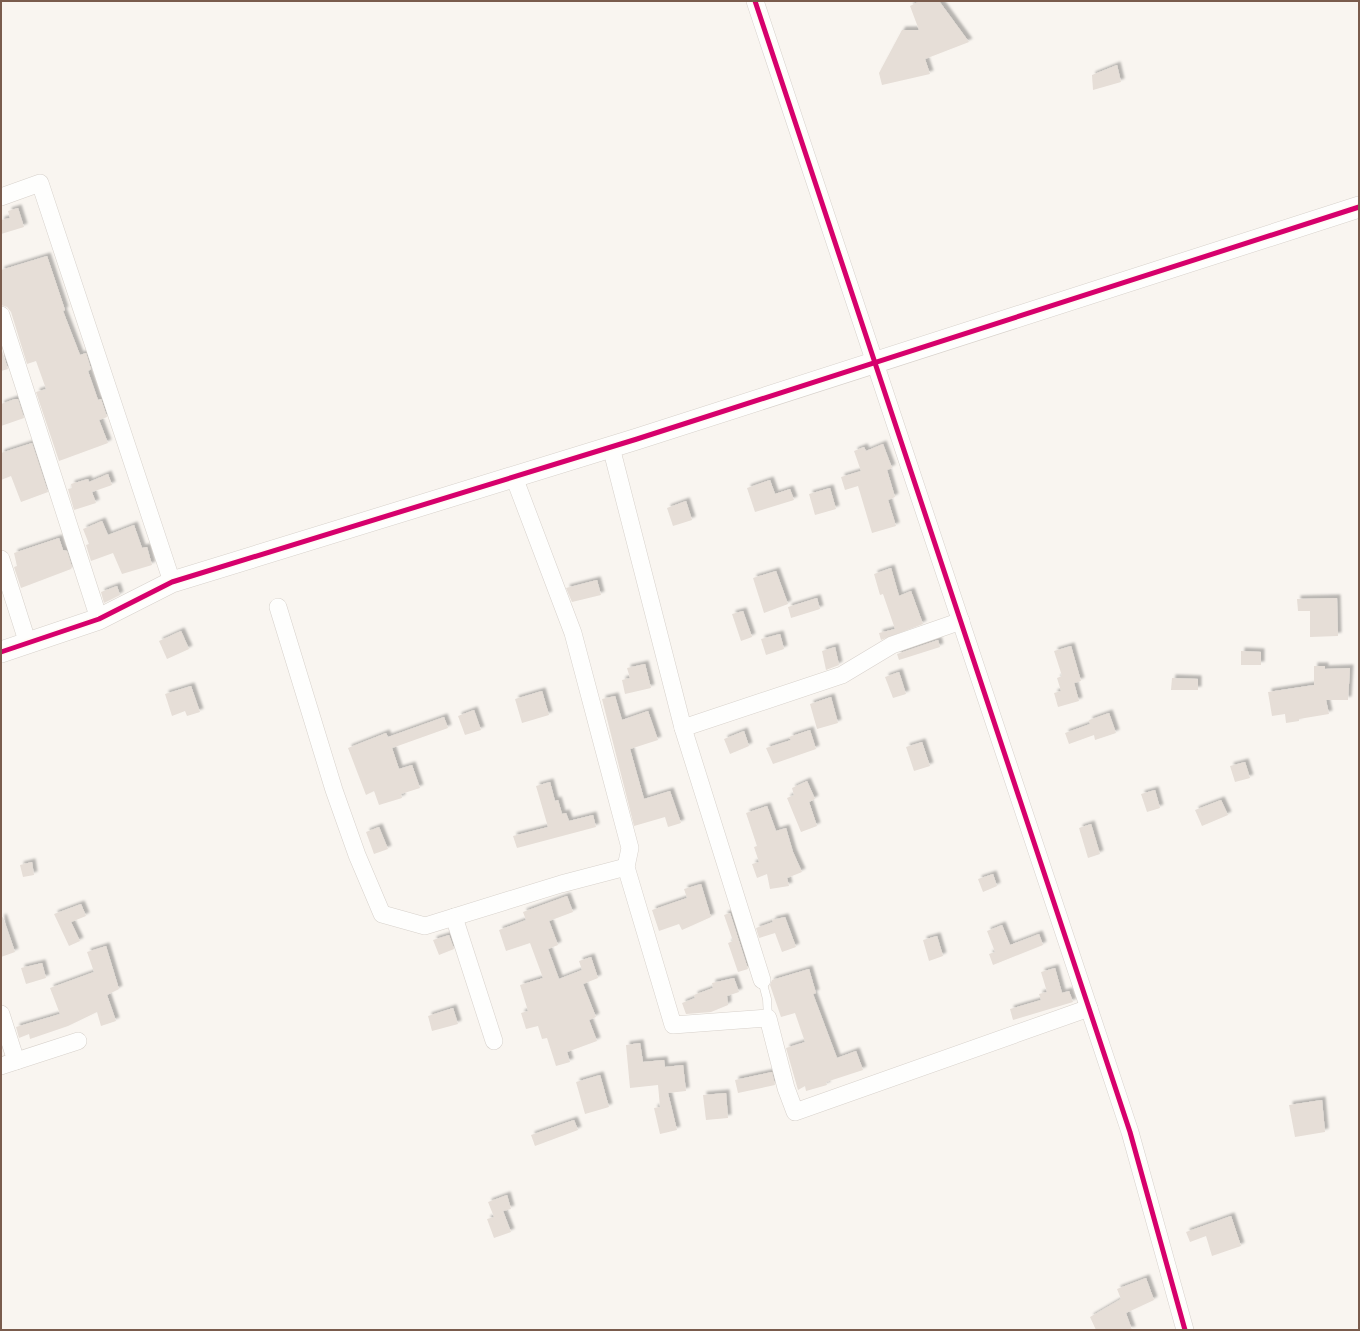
<svg xmlns="http://www.w3.org/2000/svg" width="1360" height="1331" font-family="'Exo 2',sans-serif">
<style>
.building{fill:#e6ded7;filter:url(#shadow)}
.lines{fill:none;stroke-linecap:round;stroke-linejoin:round}
.service-casing{stroke:#d7d1cb;stroke-width:9}
.minor-casing{stroke:#d7d1cb;stroke-width:18}
.tertiary-casing{stroke:#d7d1cb;stroke-width:22}
.service{stroke:#fefefd;stroke-width:8}
.minor{stroke:#fefefd;stroke-width:17}
.tertiary{stroke:#fefefd;stroke-width:21}
.cycleway-casing{stroke:#fffaf3;stroke-width:8}
.cycleway{stroke:#d6006c;stroke-width:5}
</style>
<defs>
<filter id="shadow"><feDropShadow dx="3.5" dy="-3.5" stdDeviation="1" flood-color="#0004"/></filter>
</defs>
<rect width="100%" height="100%" fill="#f9f5f0"/>
<g class="building">
<polygon points="920,1 939,1 969,42 925,59 930,74 882,85 879,73 902,30 919,30 910,6"/>
<polygon points="1117,65 1121,82 1093,90 1092,75"/>
<polygon points="18,208 24,227 1,234 1,220 10,218 8,211"/>
<polygon points="47,256 65,310 63,311 80,355 86,353 91,369 88,371 98,400 101,399 107,417 99,420 108,443 59,461 36,392 46,389 36,361 27,364 11,312 7,307 1,305 1,270"/>
<polygon points="1,348 8,369 1,371"/>
<polygon points="15,399 18,399 24,418 1,426 1,404"/>
<polygon points="32,443 48,492 21,502 11,476 1,480 1,453"/>
<polygon points="883,444 892,468 887,470 895,497 888,500 896,526 872,533 858,486 845,490 841,477 861,471 854,451 864,447 866,451"/>
<polygon points="108,474 112,485 92,492 96,503 74,510 68,489 72,488 71,484 88,479 89,482"/>
<polygon points="770,480 775,494 790,489 794,500 755,512 747,488"/>
<polygon points="830,488 836,509 815,515 809,494"/>
<polygon points="686,501 692,520 673,526 667,508"/>
<polygon points="102,521 108,535 134,525 142,548 147,547 152,565 122,574 113,553 91,561 86,545 89,544 83,529"/>
<polygon points="59,538 63,550 67,551 72,567 71,569 21,588 14,567 17,566 14,553"/>
<polygon points="891,568 899,596 911,591 923,624 881,640 879,633 895,629 883,594 880,595 874,574"/>
<polygon points="776,571 788,604 764,613 753,578"/>
<polygon points="597,580 601,595 572,602 566,588"/>
<polygon points="117,586 120,595 104,603 101,592"/>
<polygon points="817,598 820,609 791,618 788,607"/>
<polygon points="1337,598 1338,636 1310,637 1310,611 1298,611 1297,599"/>
<polygon points="743,611 752,637 741,641 732,614"/>
<polygon points="181,631 189,649 167,659 159,641"/>
<polygon points="780,634 784,649 766,655 761,639"/>
<polygon points="938,640 940,647 899,660 897,654"/>
<polygon points="1071,646 1081,681 1074,683 1079,701 1058,707 1054,693 1061,691 1057,678 1062,676 1054,651"/>
<polygon points="835,647 839,665 826,670 822,651"/>
<polygon points="1241,651 1261,652 1261,665 1241,665"/>
<polygon points="645,664 651,688 625,694 622,680 630,678 627,668"/>
<polygon points="1314,666 1325,666 1325,669 1350,668 1348,700 1326,700 1329,714 1299,719 1299,721 1286,723 1285,714 1272,716 1268,692 1314,685"/>
<polygon points="899,672 906,694 893,698 885,677"/>
<polygon points="1172,678 1198,679 1198,690 1171,690"/>
<polygon points="191,686 200,712 187,716 185,711 172,716 165,694"/>
<polygon points="542,691 549,715 522,723 515,699"/>
<polygon points="615,696 622,720 648,711 658,740 630,749 644,799 670,791 681,823 668,827 665,817 634,826 602,699"/>
<polygon points="831,697 838,723 817,729 810,704"/>
<polygon points="474,710 481,730 465,735 458,716"/>
<polygon points="1109,713 1116,733 1095,740 1094,735 1069,744 1065,733 1090,724 1089,720"/>
<polygon points="444,717 448,728 392,748 399,769 412,765 420,788 401,794 402,798 379,805 374,791 366,795 348,748 386,733 388,737"/>
<polygon points="810,730 816,749 773,764 766,748 791,740 789,737"/>
<polygon points="744,731 749,746 730,754 724,739"/>
<polygon points="922,742 930,766 914,771 906,747"/>
<polygon points="1245,762 1250,778 1235,782 1230,766"/>
<polygon points="807,781 815,799 809,802 817,826 801,832 787,798 794,795 792,788"/>
<polygon points="550,782 555,801 558,800 562,814 566,813 569,821 593,815 596,827 517,848 513,836 548,827 536,786"/>
<polygon points="1155,790 1160,808 1147,812 1141,794"/>
<polygon points="1221,800 1228,815 1202,826 1195,810"/>
<polygon points="767,806 776,831 786,828 793,852 802,872 787,878 789,886 770,889 767,874 757,878 752,864 759,862 754,847 757,846 746,813"/>
<polygon points="1091,824 1100,854 1088,858 1079,828"/>
<polygon points="379,827 388,849 374,854 366,832"/>
<polygon points="32,862 34,875 23,877 20,865"/>
<polygon points="993,874 997,886 983,892 978,879"/>
<polygon points="701,884 711,917 682,930 679,924 659,931 652,910 687,898 684,889"/>
<polygon points="567,896 573,912 549,921 558,945 548,949 559,979 582,970 579,961 591,957 598,978 583,984 596,1017 589,1020 597,1041 567,1052 570,1062 556,1066 547,1038 542,1039 538,1026 526,1029 521,1013 528,1011 520,985 543,978 530,943 506,951 499,930 526,920 523,912"/>
<polygon points="81,904 86,916 71,922 80,941 69,946 54,914"/>
<polygon points="730,913 748,969 738,972 728,943 733,941 724,915"/>
<polygon points="3,917 15,952 1,957 1,918"/>
<polygon points="785,917 796,947 782,952 775,933 759,938 756,928 773,922 772,920"/>
<polygon points="1002,925 1010,945 1039,934 1043,945 993,965 989,954 995,952 987,931"/>
<polygon points="449,935 454,949 439,955 433,940"/>
<polygon points="937,936 943,956 929,961 923,940"/>
<polygon points="106,946 119,989 107,995 116,1021 101,1026 97,1012 68,1026 30,1039 29,1034 19,1038 16,1027 60,1014 50,988 94,972 87,952"/>
<polygon points="42,963 46,978 26,984 21,968"/>
<polygon points="1055,968 1062,993 1069,991 1073,1002 1013,1020 1010,1009 1041,1000 1039,994 1047,992 1041,972"/>
<polygon points="809,969 816,993 813,994 837,1058 856,1051 863,1070 826,1082 827,1085 806,1091 805,1086 798,1090 786,1048 805,1042 795,1013 781,1017 770,985 772,980"/>
<polygon points="734,978 739,992 727,996 728,1005 711,1012 686,1014 682,1003 695,998 694,995 713,988 712,983"/>
<polygon points="453,1008 458,1024 432,1031 428,1016"/>
<polygon points="640,1043 643,1062 664,1060 665,1067 683,1065 686,1091 668,1093 677,1130 660,1134 654,1108 660,1107 658,1085 630,1088 626,1045"/>
<polygon points="772,1072 775,1085 738,1093 735,1080"/>
<polygon points="600,1075 609,1107 585,1114 576,1082"/>
<polygon points="726,1093 728,1118 706,1120 703,1095"/>
<polygon points="1322,1100 1325,1132 1295,1137 1289,1105"/>
<polygon points="574,1120 578,1130 535,1146 531,1135"/>
<polygon points="507,1195 511,1209 503,1211 511,1232 494,1238 487,1219 494,1217 488,1202"/>
<polygon points="1231,1216 1241,1246 1212,1256 1206,1236 1190,1242 1186,1232"/>
<polygon points="1146,1278 1154,1300 1126,1313 1132,1330 1096,1330 1090,1317 1121,1299 1117,1289"/>
</g>
<g class="lines">
<g class="service-casing">
<polyline id="service" points="762,980 767,999 768,1018"/>
</g>
<g class="minor-casing">
<g id="minor">
<polyline points="755,1 1130,1132 1185,1330"/>
<polyline points="1,197 40,183 172,582"/>
<polyline points="1,315 99,619"/>
<polyline points="611,447 683,728 762,980"/>
<polyline points="514,477 573,633 630,848 626,867 673,1025 768,1018 786,1088 795,1112 1089,1008"/>
<polyline points="1,559 28,644"/>
<polyline points="278,607 334,790 357,855 382,914 425,926 561,884 626,867"/>
<polyline points="683,728 842,675 892,645 961,621"/>
<polyline points="454,917 494,1041"/>
<polyline points="1,1014 16,1061"/>
<polyline points="1,1066 78,1041"/>
</g>
</g>
<g class="tertiary-casing">
<polyline id="tertiary" points="1,652 99,619 172,582 637,439 1359,207"/>
</g>
<use href="#service" class="service"/>
<use href="#minor" class="minor"/>
<use href="#tertiary" class="tertiary"/>
<g class="cycleway-casing">
<g id="cycleway">
<polyline points="755,1 1130,1132 1185,1330"/>
<polyline points="1,652 99,619 172,582 637,439 1359,207"/>
</g>
</g>
<use href="#cycleway" class="cycleway"/>
</g>
<rect width="1360" height="1331" fill="none" stroke="#7a5c4d" stroke-width="4"/>
</svg>
